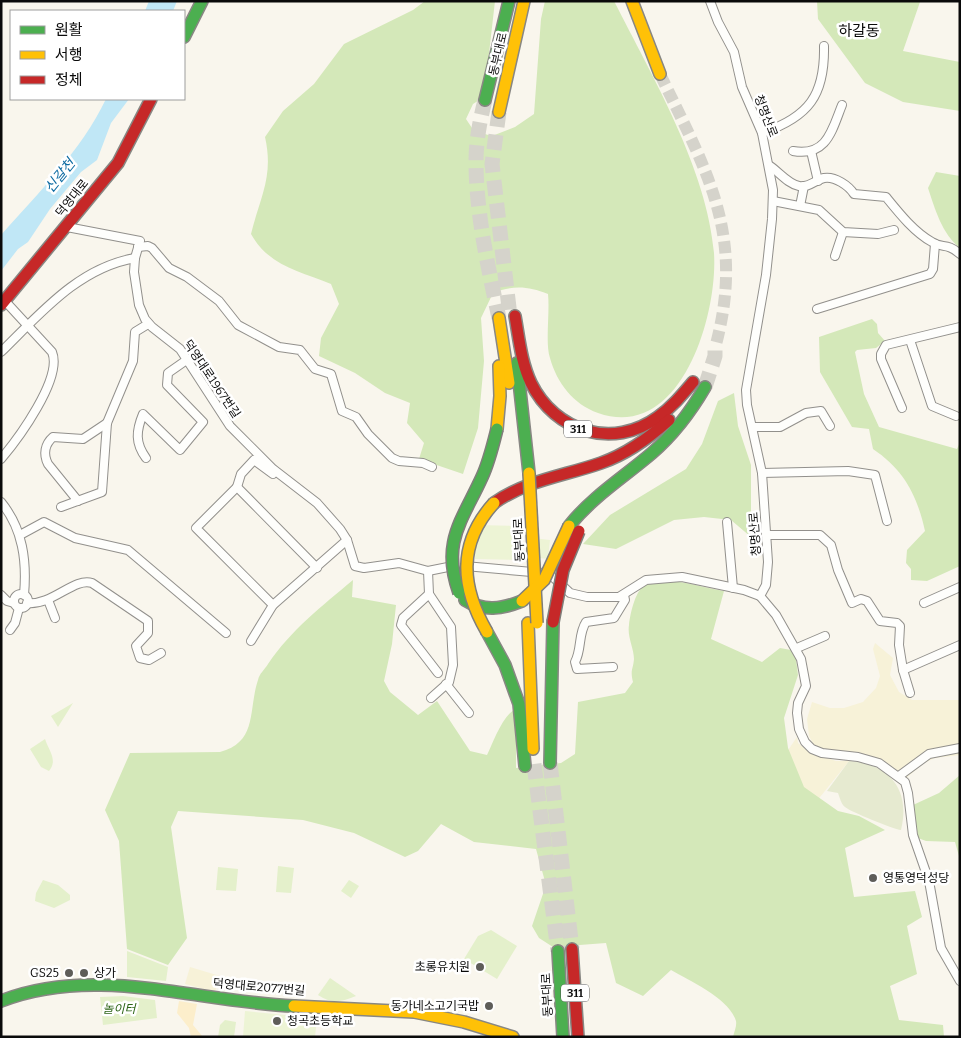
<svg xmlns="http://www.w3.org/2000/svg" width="961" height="1038" font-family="Bitter,'Noto Sans KR',serif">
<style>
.farmland{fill:#f7f2d8}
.green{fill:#e4f0cb}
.forest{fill:#d4e8b9}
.sand{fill:#fceecb}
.cemetery{fill:#e6ead0}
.pitch{fill:#edf4d5}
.water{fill:#c0e7f6}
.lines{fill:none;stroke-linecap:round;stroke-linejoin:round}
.primary-tunnel{stroke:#d5d3cb;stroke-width:12;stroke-dasharray:12 6;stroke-linecap:butt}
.highway-tunnel{stroke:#d5d3cb;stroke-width:15;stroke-dasharray:15 8;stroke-linecap:butt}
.street-casing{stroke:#92908c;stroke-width:10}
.fast-casing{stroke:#888783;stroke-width:14}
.slow-casing{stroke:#888783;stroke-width:14}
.jam-casing{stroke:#888783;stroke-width:14}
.street{stroke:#fefefc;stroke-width:8}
.fast{stroke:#4caf50;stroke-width:11}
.slow{stroke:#ffc107;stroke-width:11}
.jam{stroke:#c62828;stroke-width:11}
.fast-bridge-casing{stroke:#7f7e7a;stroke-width:14;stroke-linecap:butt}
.slow-bridge-casing{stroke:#7f7e7a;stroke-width:14;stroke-linecap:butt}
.jam-bridge-casing{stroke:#7f7e7a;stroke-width:14;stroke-linecap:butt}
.fast-bridge{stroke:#4caf50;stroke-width:11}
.slow-bridge{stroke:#ffc107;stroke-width:11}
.jam-bridge{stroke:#c62828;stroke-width:11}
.poi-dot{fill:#5e5d59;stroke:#fff;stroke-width:2}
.labels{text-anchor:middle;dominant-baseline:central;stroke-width:5;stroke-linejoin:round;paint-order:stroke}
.shield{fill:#fff;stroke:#545454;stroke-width:1}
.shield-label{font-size:11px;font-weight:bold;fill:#0a0a0a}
.street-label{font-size:12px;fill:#0a0a0a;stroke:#fff}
.poi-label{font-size:12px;fill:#0a0a0a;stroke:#fff;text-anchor:start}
.park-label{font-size:12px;font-style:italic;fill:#2d6518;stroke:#fff}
.water-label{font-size:14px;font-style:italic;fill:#0d6ba2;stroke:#fff}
.quarter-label{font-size:15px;fill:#0a0a0a;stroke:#fff}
</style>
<rect width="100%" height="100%" fill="#f9f6ed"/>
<g class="farmland">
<polygon points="875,643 893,658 890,675 899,692 912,700 960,700 960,755 935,758 924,763 905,779 883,762 816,749 809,736 807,719 812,702 830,708 844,708 863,702 876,688 880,676 873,649"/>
<polygon points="797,737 798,743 809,752 836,761 849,761 812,807 778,765"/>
<polygon points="190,967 220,976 215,992 185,984"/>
</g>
<g class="green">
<polygon points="73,703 58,727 51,716"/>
<path d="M45 739C49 751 58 760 49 771L41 767 30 749Z"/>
<polygon points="278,866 294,868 291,893 276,892"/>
<polygon points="218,867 238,869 236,891 216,890"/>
<polygon points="43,880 58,885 70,895 70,900 54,908 35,901 36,893"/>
<polygon points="349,880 359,886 351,898 341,891"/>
<polygon points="491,930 517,946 497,979 464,959 478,936"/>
<polygon points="127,951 168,967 166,981 127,977"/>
<path d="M330 978 356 996C342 1002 331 1004 318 995Z"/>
<polygon points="123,996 155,1000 157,1018 103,1025 100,997"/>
<polygon points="225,1020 236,1022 234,1037 218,1037 220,1025"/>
</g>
<g class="forest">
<path d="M425 1H495L484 97 473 104 466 119 474 131 492 136 515 127 534 114 541 19 545 1H614C652 76 707 169 714 253 718 315 681 442 598 413 573 404 557 383 550 358 545 343 550 313 548 294 528 286 513 285 493 293L481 318 484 361 478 428 463 474 419 459 424 443 407 423 410 403 385 393 355 373 319 356 321 338 339 304 331 284C299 271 269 266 251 234 260 197 274 177 265 137L283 111 314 84 344 44 413 10Z"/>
<polygon points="817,1 920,2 903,51 960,62 960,111 903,102 865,83 818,19"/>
<path d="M936 172 960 176V248C942 234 935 209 928 188Z"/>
<path d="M872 319 877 324 878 333 885 341 876 348 857 350 855 352 864 394 879 427 957 449 960 442V566L927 581 911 580V569L906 563 907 550 925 531C917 495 904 470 873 449L869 429 852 427 820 372 819 337Z"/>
<polygon points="734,393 738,426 751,465 751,537 731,520 704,517 674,520 616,549 583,544 610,515 686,469 702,444 718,401"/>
<path d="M353 580 352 597 396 605 392 644 384 681 390 692 418 715 437 701 470 751 487 755C493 743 503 714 516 709V768L561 763 575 754 578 702 625 693 633 682C630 670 633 670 634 659 634 648 627 637 629 625 630 614 636 587 647 584 673 576 699 587 724 591L711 639 762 662 780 648 791 650 796 659 798 675 784 718 788 748 804 787 838 811 859 816 885 830 845 848 854 897 915 891 922 917 907 926 917 974 890 986 899 1020 943 1025 944 1037H733C734 1032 737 1026 736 1021 729 998 690 981 671 970L643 996 616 983 606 943 553 947 539 938 532 926 546 885 536 849 474 842 441 824 418 851 405 857 354 833 303 820 178 811 171 827 187 938 168 965 127 949 119 841 105 810 130 753 220 752C258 742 248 710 258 680 259 674 265 669 268 664 291 630 322 606 353 580Z"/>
<polygon points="960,775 960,856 959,856 955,842 926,841 918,838 913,805 939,793"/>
</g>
<polygon class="sand" points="179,1001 197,1004 193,1025 203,1037 191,1037 189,1028 177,1013"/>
<path class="cemetery" d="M849 761C889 764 911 789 901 830 893 829 851 812 845 807 841 804 840 798 838 793L827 791Z"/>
<g class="pitch">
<polygon points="476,525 521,526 521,560 475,559"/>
<polygon points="533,538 550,540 548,559 531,557"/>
<polygon points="245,1011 317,1018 315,1037 243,1037"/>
</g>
<g class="water">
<polygon points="149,1 177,1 173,11 145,11"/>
<path d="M106 99H129L111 123 97 160 81 172 50 209 28 242 18 249 1 271V235C39 192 81 151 106 99Z"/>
</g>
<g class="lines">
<path class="primary-tunnel" d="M660 74C707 172 746 235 715 348"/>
<g class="highway-tunnel">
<path d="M485 100C480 120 476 141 476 161 476 213 488 267 499 318"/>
<polyline points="499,112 492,164 510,316"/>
<polyline points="705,387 715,356 715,348"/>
<polyline points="550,763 572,949"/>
<polyline points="534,764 558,951"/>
</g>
<g class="street-casing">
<g id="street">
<polyline points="710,1 718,22 734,52 742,87 762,133 773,190 772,219 766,275 746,390 747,405 762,473 768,562 766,585 760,596 776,615 801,659 806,686 798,703 797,713 799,729 805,742 812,749 822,753 858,757 879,763 905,782 908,793 913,835 929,881 941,948 960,981"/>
<path d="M762 133C809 117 825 95 824 46"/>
<path d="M793 151C827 157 832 130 842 105"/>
<polyline points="811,151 818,181"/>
<path d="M770 166C779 172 788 184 799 186 809 188 815 180 824 178 835 176 849 186 854 194L886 197C899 213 914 232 932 242 943 249 946 242 960 254"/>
<polyline points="773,201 819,210 843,232 878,234 894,230"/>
<polyline points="800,206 804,186"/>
<polyline points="67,227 140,241 135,258 134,272 139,305 145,319 152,327 180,349 230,426 273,469 317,503 340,529 347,540 355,566 364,568 399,563 428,571 453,566"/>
<polyline points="138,247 148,246 152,248 169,268 187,277 219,301 238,325 279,347 300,350 315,369 331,374 342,411 356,417 368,434 392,458 399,461 423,463 432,467"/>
<polyline points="835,256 843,232"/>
<polyline points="817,309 930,274 933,269 935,244"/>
<polyline points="910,340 932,406 956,416"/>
<path d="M1 352C40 314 78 268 135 258"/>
<polyline points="902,408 881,359 881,354 886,345 960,327"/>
<polyline points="753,427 780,427 806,413 821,411 830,426"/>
<path d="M146 458C135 443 136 431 143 414L180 450 203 422 167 385 168 373 188 359"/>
<path d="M1 459C18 439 63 378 52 352L5 301"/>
<polyline points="762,473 848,471 875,475 887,521"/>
<polyline points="237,487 241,474 254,460 273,474"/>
<path d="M78 501 48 464C43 454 45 444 53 437L83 439 107 423"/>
<path d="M1 502C23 529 27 561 24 595"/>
<polyline points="61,507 102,492 107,423 133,361 135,332 148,324"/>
<polyline points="727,522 733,588"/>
<polyline points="20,535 44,522 75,538 128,550 226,633"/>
<polyline points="766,535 820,535 831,545 838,570 852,603 861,599 867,601 880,621 897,623 900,626 899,645 903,670"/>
<polyline points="465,566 543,573 553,577 570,593 587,597 619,597 646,580 682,577 744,590 760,596"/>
<polyline points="428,571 429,594 451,627 453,665 449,682 431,698"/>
<polyline points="429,594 403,618 401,625 438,673"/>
<circle cx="21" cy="601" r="7"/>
<polyline points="1,595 7,601 14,603"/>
<polyline points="48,600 55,618"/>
<path d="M27 603C52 606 74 577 92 583L148 621V633L136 646 140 658 149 660 161 653"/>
<polyline points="924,603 960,587"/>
<polyline points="273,605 196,528 237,487 317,568"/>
<polyline points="10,630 15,623 19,608"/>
<polyline points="251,641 273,605 347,540"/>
<polyline points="797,648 825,636"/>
<path d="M613 667 577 669 575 662C582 649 578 634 586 622L614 618 625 600 624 595"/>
<polyline points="446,684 469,713"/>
<polyline points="910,693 903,670 960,645"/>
<polyline points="899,776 929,754 960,748"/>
</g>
</g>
<g class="fast-casing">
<g id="fast">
<polyline points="184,37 202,1"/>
<polyline points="485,100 509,1"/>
<polyline points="517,363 529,473"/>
<path d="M569 526C593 496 624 477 652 453 674 434 691 411 705 387"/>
<path d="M465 600C484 612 502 609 522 601"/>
<polyline points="487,632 505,665 519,704 525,766"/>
<polyline points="550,763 553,622"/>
<polyline points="558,951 563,1037"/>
<path d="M1 1001C96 964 196 1002 294 1006"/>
</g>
</g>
<g class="slow-casing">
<g id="slow">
<polyline points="632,1 660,74"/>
<polyline points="499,112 524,1"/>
<polyline points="499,318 509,383"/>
<polyline points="497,429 500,396 499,366"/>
<polyline points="528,623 533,749"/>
<polyline points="294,1006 414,1012 464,1022 513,1037"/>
</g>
</g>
<g class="jam-casing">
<g id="jam">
<polyline points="1,305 118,163 151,99"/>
<path d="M515 316C519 338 521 362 531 383 555 432 613 450 658 417 672 407 682 395 693 382"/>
<path d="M494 503C527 480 564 476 601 463 627 454 649 438 669 420"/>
<polyline points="572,949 578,1037"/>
</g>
</g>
<use href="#street" class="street"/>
<use href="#fast" class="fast"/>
<use href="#slow" class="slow"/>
<use href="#jam" class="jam"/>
<g class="fast-bridge-casing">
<path id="fast-bridge" d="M459 593C441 542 462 521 482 477 489 462 493 445 497 429"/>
</g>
<g class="slow-bridge-casing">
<g id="slow-bridge">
<polyline points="529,473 537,623"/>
<polyline points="522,601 544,580 569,526"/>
<path d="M487 632C461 587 457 544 494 503"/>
</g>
</g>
<g class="jam-bridge-casing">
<polyline id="jam-bridge" points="553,622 563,570 579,531"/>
</g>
<use href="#fast-bridge" class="fast-bridge"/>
<use href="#slow-bridge" class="slow-bridge"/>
<use href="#jam-bridge" class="jam-bridge"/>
</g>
<g class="poi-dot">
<circle cx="873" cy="878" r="5"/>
<circle cx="480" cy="967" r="5"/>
<circle cx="69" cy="973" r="5"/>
<circle cx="84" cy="973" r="5"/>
<circle cx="489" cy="1006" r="5"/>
<circle cx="277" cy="1021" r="5"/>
</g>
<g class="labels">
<g class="shield">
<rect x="564" y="420.5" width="28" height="17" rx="4"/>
<rect x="561" y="984.5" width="28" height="17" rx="4"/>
</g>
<g class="shield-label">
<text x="578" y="429">311</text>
<text x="575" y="993">311</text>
</g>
<g class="street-label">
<text transform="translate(498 54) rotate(-77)">동부대로</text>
<text transform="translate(766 116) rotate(69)">청명산로</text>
<text transform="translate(72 198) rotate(-51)">덕영대로</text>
<text transform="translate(212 379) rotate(56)">덕영대로1967번길</text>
<text transform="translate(755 534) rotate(-94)">청명산로</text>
<text transform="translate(519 540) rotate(-93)">동부대로</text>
<text transform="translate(259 987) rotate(5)">덕영대로2077번길</text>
<text transform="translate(547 995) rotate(-93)">동부대로</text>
</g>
<g class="poi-label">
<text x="883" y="878">영통영덕성당</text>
<text x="470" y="967" text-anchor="end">초롱유치원</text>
<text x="59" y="973" text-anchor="end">GS25</text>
<text x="94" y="973">상가</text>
<text x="479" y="1006" text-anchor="end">동가네소고기국밥</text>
<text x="287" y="1021">청곡초등학교</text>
</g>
<g class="park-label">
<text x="119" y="1009">놀이터</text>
</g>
<g class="water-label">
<text transform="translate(60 176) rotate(-51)">신갈천</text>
</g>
<g class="quarter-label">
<text x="859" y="31">하갈동</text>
</g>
</g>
<rect width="961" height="1038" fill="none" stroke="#0a0a0a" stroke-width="5"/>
<rect x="10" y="10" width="175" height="90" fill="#ffffff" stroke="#9d9d9d"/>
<rect x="20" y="26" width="25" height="8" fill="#4caf50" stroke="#9d9d9d"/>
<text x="55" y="35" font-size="15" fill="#0a0a0a">원활</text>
<rect x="20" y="51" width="25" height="8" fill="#ffc107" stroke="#9d9d9d"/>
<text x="55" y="60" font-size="15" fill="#0a0a0a">서행</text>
<rect x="20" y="76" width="25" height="8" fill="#c62828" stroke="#9d9d9d"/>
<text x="55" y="85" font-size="15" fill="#0a0a0a">정체</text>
</svg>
